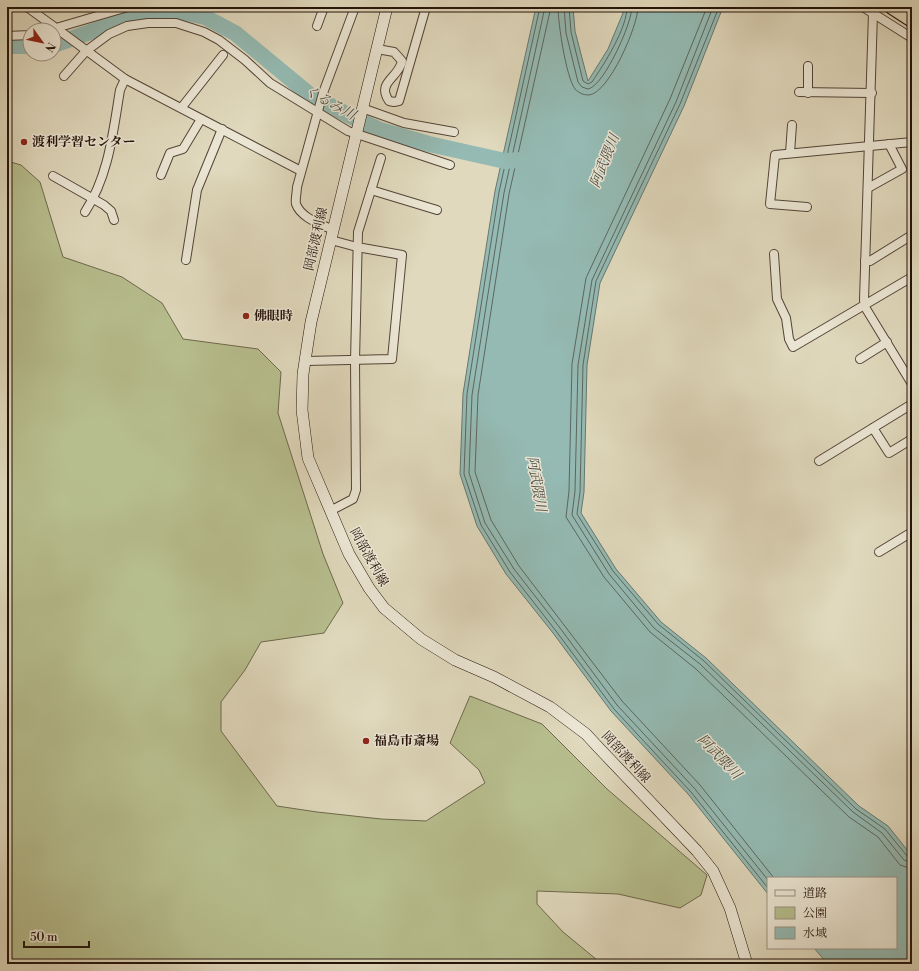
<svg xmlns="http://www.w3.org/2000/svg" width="919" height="971" font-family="'Libre Bodoni','Noto Serif JP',serif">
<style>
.green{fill:#b7be8e;stroke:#6e684c}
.water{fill:#94bab3;stroke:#677770}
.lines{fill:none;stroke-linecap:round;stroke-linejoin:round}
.shore{stroke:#5c665f;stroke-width:1}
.river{stroke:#94bab3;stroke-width:16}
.street-casing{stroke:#534438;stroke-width:10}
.secondary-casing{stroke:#24130b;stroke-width:12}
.highway-casing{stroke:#24130b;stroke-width:16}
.street{stroke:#ebe6d4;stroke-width:8}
.secondary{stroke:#ebe6d4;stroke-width:11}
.highway{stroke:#e0d9bd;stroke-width:14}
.poi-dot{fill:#8f2418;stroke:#ebe6d4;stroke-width:1.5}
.labels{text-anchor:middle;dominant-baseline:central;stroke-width:3;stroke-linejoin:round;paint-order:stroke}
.poi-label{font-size:13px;font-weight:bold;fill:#24130b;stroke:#ebe6d4;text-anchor:start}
.street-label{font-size:13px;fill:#24130b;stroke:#ebe6d4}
.water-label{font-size:14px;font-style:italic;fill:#4b4d46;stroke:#ebe6d4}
</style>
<rect width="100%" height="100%" fill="#e0d9bd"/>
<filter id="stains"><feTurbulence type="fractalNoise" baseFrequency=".005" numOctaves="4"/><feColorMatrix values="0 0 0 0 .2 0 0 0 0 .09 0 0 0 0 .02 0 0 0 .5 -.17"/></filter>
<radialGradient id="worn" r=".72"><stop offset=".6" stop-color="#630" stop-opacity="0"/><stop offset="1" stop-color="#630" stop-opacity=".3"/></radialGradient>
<polygon class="green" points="7,161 21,165 40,182 63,257 122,277 162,303 183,339 258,349 281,372 278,413 323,554 343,603 324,633 261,642 245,670 221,702 221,731 277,806 317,812 381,819 426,821 485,783 479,770 450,743 470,696 542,724 607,789 707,875 701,895 680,908 618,894 537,891 537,904 563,932 602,964 7,964"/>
<polygon class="water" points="536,7 573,7 575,31 588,81 608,49 623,13 623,7 723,7 684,106 600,283 587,365 584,492 581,513 616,569 661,622 706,658 859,806 888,826 912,856 912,897 908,900 912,906 912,964 827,963 814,948 896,948 896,878 768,878 768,894 688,794 611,711 553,633 506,574 477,526 460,474 463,394 495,191"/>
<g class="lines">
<g class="shore">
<polyline points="540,7 499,192 467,394 464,474 481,525 510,572 556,631 614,709 691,792 768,888"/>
<polyline points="545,7 504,193 472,395 469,473 485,523 514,569 560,628 617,705 695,789 768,880"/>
<polyline points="551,7 509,194 478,395 475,472 491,520 519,566 622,701 700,785 774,878"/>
<path d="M558 7C558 23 566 77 575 89 579 93 583 95 589 95 609 93 638 26 638 7"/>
<path d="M564 7 566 33 578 82 582 87 588 89C604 86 632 23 632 7"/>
<path d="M569 7 571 32 583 81 588 84 592 82C604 64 627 29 627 7"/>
<polyline points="707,7 670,99 586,278 572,364 569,491 566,517 604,577 650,632 696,669 849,817 878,837 900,865 912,869"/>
<polyline points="713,7 676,102 592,280 578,365 575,491 572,515 609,574 654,628 700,664 853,812 882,833 904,860 912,863"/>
<polyline points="719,7 680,104 596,281 583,365 580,492 577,514 613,571 658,624 704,661 856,809 885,829 907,856 912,858"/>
</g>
<g class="river">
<polyline points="54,45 143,13 171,10 205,17 235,33 310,95 348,115 380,130 429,144 505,161 522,160"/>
<polyline points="7,46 30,46"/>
</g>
<g class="street-casing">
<g id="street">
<polyline points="27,7 56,28 128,7"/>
<polyline points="863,7 912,38"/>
<polyline points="873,13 864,300 865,307 912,384"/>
<polyline points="317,26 324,7"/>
<polyline points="49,30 56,28 125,79 301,171"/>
<polyline points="7,36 30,35"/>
<path d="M377 49 394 52 402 61C399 78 376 82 389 101L394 102 399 101 426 7"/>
<polyline points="64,76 86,51 109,34 127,26 148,23 176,23 204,32 219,40 245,60 270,83 348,131 450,165"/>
<polyline points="799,92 872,93"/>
<polyline points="808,93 808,66"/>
<polyline points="182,107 223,55"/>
<polyline points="362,108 404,123 454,132"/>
<polyline points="790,153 792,125"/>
<polyline points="161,175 170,153 183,149 201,119"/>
<polyline points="53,176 104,205 111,211 114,220"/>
<polyline points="868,188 902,169 889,144"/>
<polyline points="371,190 437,210"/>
<polyline points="807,207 770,204 775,155 912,142"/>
<path d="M85 212C109 175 113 132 120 90L125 79"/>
<path d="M333 230C321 224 301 218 296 204 295 199 297 192 297 187L323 93 355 7"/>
<polyline points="774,254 777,299 786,318 789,339 793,347 912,277"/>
<polyline points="186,260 197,190 222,129"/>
<polyline points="865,261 870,261 912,235"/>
<polyline points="860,359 887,342"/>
<polyline points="306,361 392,359 402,255 357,247 331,240"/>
<polyline points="873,428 889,453 912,439"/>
<polyline points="819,461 912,404"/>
<polyline points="330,511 353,499 356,490 355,361 358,232 381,158"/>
<polyline points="879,552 912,532"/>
</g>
</g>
<g class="secondary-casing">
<polyline id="secondary" points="387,7 311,322 303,374 302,410 308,458 349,554 369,588 384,608 421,639 455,660 494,677 550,707 586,734 598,747 697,851 713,871 730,908 747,964"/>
</g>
<g class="highway-casing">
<polyline id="highway" points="892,7 912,20"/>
</g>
<use href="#street" class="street"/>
<use href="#secondary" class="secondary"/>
<use href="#highway" class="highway"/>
</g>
<g class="poi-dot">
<circle cx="24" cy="142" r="4"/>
<circle cx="246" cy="316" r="4"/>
<circle cx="366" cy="741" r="4"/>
</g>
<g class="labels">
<g class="poi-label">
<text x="32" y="142">渡利学習センター</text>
<text x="254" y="316">佛眼時</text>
<text x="374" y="741">福島市斎場</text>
</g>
<g class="street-label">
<text transform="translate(316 239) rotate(-77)">岡部渡利線</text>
<text transform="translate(369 557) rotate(61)">岡部渡利線</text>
<text transform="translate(626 757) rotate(47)">岡部渡利線</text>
</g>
<g class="water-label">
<text transform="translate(330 103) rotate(29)">くるみ川</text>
<text transform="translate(605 161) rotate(-68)">阿武隈川</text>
<text transform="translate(536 484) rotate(80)">阿武隈川</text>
<text transform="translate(719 757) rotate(46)">阿武隈川</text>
</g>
</g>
<rect width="919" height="971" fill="none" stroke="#e0d9bd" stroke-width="24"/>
<rect x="8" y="8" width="903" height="955" fill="none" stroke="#24130b" stroke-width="2"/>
<rect x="12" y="12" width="895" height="947" fill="none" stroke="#24130b"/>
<rect x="767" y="877" width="130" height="72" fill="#ebe6d4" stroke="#9b9284"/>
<rect x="775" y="890" width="20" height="6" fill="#ebe6d4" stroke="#9b9284"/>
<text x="803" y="897" font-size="12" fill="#24130b">道路</text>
<rect x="775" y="907" width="20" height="12" fill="#b7be8e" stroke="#9b9284"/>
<text x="803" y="917" font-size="12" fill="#24130b">公園</text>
<rect x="775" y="927" width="20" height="12" fill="#94bab3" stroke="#9b9284"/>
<text x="803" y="937" font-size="12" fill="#24130b">水域</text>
<g transform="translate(42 42) rotate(123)"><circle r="19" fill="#ebe6d4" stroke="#9b9284"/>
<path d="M0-3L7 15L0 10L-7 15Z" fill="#8f2418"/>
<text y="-6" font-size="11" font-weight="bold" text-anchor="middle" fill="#24130b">N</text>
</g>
<path d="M24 941v6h65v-6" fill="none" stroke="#24130b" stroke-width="2"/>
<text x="30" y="941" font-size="12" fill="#24130b" stroke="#ebe6d4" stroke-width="3" paint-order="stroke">50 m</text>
<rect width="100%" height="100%" filter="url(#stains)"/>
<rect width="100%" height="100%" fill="url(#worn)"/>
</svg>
